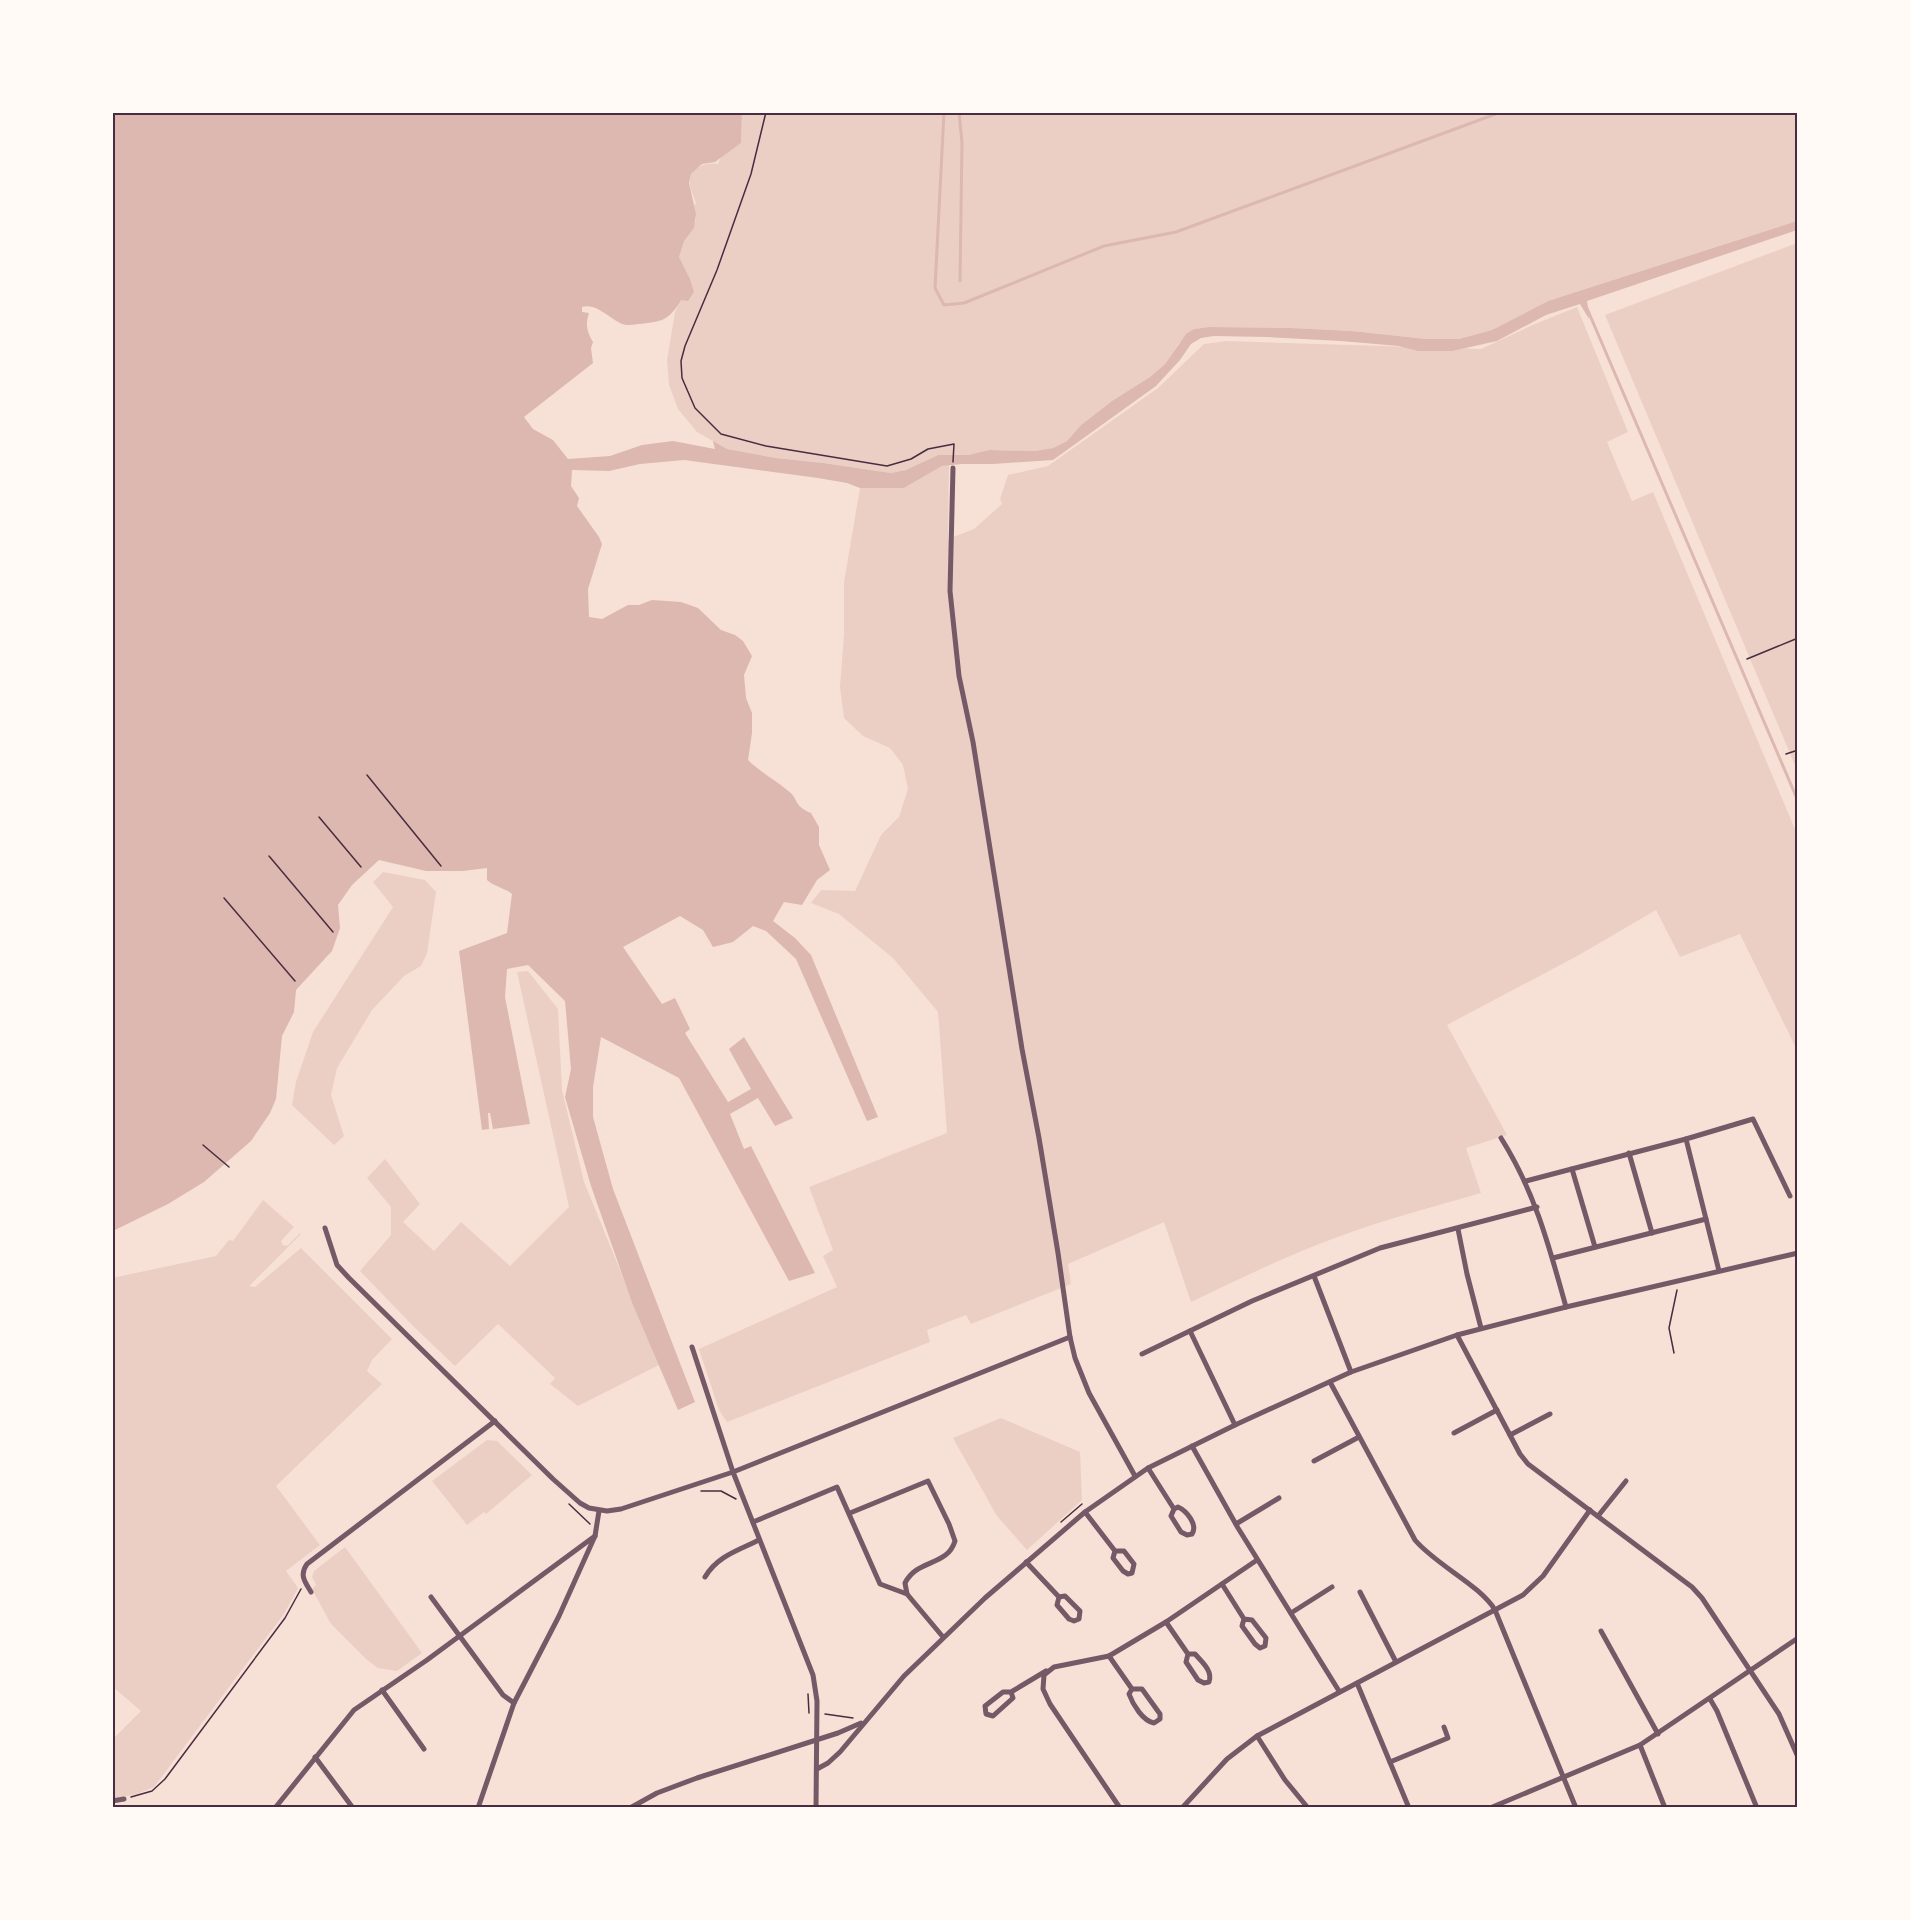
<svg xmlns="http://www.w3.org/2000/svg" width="1910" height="1920" font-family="'Public Sans',sans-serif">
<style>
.green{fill:#ebcfc5}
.water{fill:#dcb8b0}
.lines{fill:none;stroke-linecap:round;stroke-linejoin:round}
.stream{stroke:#dcb8b0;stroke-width:3}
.path{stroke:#4a2c40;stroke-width:1.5}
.minor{stroke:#755966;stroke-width:5}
.neatline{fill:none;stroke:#4a2c40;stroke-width:2}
</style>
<rect width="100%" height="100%" fill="#f7e1d7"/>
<g class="green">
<path d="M742 113H1797V221L1548 301 1492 330 1459 339H1426L1352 331 1291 328 1209 327 1194 329 1179 343 1165 364 1150 377 1112 401 1081 425 1067 441 1053 448 1035 451 989 450 968 455H938L906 470 891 473 823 463 776 458 727 449 697 432 678 409 669 385 667 360 675 312 690 279 679 257C680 252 681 247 683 242 690 227 700 227 694 206L696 203C692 191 688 188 691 174 700 165 706 162 718 164L721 157 741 143Z"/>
<polygon points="1797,243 1797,770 1605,315"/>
<path d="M1577 307 1628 432 1607 442 1632 501 1653 492 1797 834V1050L1740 934 1680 957 1656 910 1579 955 1447 1025 1507 1135 1466 1148 1481 1193C1432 1207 1383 1220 1335 1238 1286 1256 1239 1279 1191 1302L1164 1222 1068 1264 1071 1284 971 1324 966 1315 927 1330 930 1342 727 1422 719 1410 699 1349 837 1287 823 1256 833 1250 809 1187 947 1133 938 1012 893 958 839 914 811 903 821 890 855 891 881 835 899 817 908 789 903 765 890 748 863 736 844 718 840 687 844 635V582L860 488H904L942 466 949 465 948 539 974 529 1002 504 1000 499 1008 475 1048 466 1158 388 1204 344 1226 341 1481 349 1535 324Z"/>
<polygon points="383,872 425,880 436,892 427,953 421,966 404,976 372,1010 337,1068 331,1095 344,1136 334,1145 292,1105 296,1082 313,1032 393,907 373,882"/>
<polygon points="528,971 558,1009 562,1090 584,1182 659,1365 578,1406 550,1384 555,1378 498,1324 455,1366 414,1327 360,1271 391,1235 391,1207 367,1178 385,1159 420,1204 403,1222 434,1251 461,1222 510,1266 569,1207 517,972"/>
<polygon points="263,1200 294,1227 281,1241 283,1245 287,1246 300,1233 301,1234 249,1286 255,1287 301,1248 392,1339 372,1360 367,1371 382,1384 276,1486 320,1545 286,1571 298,1588 284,1614 154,1787 137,1794 113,1799 113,1739 141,1711 113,1687 112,1278 216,1256 229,1240 233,1241"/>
<polygon points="1001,1418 1080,1452 1082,1500 1027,1550 997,1516 953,1438"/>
<polygon points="487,1440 497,1441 532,1475 486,1514 484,1512 467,1525 432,1481"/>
<polygon points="345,1547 422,1653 397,1671 378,1668 366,1659 331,1624 312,1589 316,1585 312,1577 314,1571"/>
</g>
<path class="water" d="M113 113H742L741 143 715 162 702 164 691 174 689 183 696 214 694 228 684 241 679 257 690 279 694 292 688 301 681 300C669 321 661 322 638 324 632 325 625 326 620 323 608 317 596 303 582 307V312L589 313C585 325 587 332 593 342L591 348 593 363 524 417 533 429 553 440 568 459 610 456 642 445 673 441 715 449 713 441 727 449 776 458 823 463 891 473 906 470 938 455H968L989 450 1035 451 1053 448 1067 441 1081 425 1112 401 1150 377 1165 364 1186 334 1194 329 1209 327 1291 328 1352 331 1426 339H1459L1492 330 1548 301 1797 221V230L1587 301 1589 319 1580 304 1546 315 1497 341 1452 351H1418L1399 346 1341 341 1267 337 1214 336 1201 338 1191 344 1180 360 1156 386 1053 460 993 464H962L942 466 904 488H860L847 483 818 478 684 460 640 464 609 471 572 470 571 486 579 498 577 506 599 537 602 544 588 589 589 617 602 619 628 605H639L652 600 681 602 698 608 721 630 735 635 743 641 752 656 744 675 746 698 752 713V733L748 760C760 772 774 779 787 790 799 798 793 806 811 813L819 827V845L830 870 817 880 802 905 784 902 773 921 795 938 811 955 878 1117 867 1121 796 959 766 931 753 926 733 942 713 947 703 930 680 916 623 947 662 1004 675 998 690 1029 685 1033 728 1102 751 1089 729 1049 744 1037 793 1118 775 1126 758 1098 730 1114 744 1149 751 1146 815 1273 789 1281 679 1078 601 1037 593 1087V1117L613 1189 695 1402 678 1410 633 1305 591 1186 565 1097 571 1069 565 1001 528 965 507 969 505 997 530 1124 493 1129 490 1113H488L489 1129 482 1130 459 951 507 933 512 894C505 888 495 887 487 880V868L463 871H426L379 860 352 885 338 905 340 928 332 951 296 990 294 1012 282 1036 276 1099 270 1113 251 1141 204 1182 168 1204 113 1231Z"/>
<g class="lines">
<g class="stream">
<polyline points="944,112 935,288 944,305 964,303 1104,246 1176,232 1501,112"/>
<polyline points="959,112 962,143 960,281"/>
<polyline points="1586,306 1798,801"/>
</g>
<g class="path">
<polyline points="766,112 751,174 717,270 685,346 681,361 682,378 695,408 721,434 766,446 887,466 911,459 928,449 954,444 953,462"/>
<polyline points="1747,659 1798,638"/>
<polyline points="1786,754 1798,750"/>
<polyline points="367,775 441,866"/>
<polyline points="319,817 361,867"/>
<polyline points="269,856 333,932"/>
<polyline points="224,898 295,981"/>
<polyline points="203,1145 229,1167"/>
<polyline points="1674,1353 1669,1328 1677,1290"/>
<polyline points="701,1491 721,1491 736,1499"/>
<polyline points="569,1504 590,1524"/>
<polyline points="1061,1522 1082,1504"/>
<polyline points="808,1694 809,1713"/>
<polyline points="825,1714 853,1718"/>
<polyline points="131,1797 152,1791 165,1779 285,1618 301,1589"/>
</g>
<g class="minor">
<polyline points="953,468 950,591 959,676 973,742 1022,1049 1039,1138 1058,1253 1070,1337 1075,1358 1089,1393 1135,1476"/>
<path d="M1501 1138C1535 1192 1549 1246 1566 1307"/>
<polyline points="1629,1153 1652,1233"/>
<polyline points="1572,1169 1595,1247"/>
<polyline points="1526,1181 1686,1139"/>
<polyline points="325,1228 337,1265 349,1278 553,1479 580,1503 589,1508 607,1511 621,1509 733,1472 1070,1337"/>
<polyline points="1458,1229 1467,1274 1481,1328"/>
<polyline points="1553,1258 1706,1219"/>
<polyline points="1719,1271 1686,1139 1753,1119 1790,1196"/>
<polyline points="1314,1276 1351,1372"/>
<polyline points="1190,1331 1235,1425"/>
<polyline points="1457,1335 1520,1454 1528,1464 1692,1587 1702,1598 1779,1714 1798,1757"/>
<polyline points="692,1347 733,1472 813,1675 817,1701 816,1808"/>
<polyline points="1142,1354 1252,1301 1380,1248 1537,1207"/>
<path d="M1330 1382 1415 1540C1436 1565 1480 1585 1495 1610L1576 1808"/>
<polyline points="1454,1433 1497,1410"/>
<polyline points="1510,1435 1550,1414"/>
<polyline points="1192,1446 1238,1528 1339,1691"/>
<polyline points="1314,1461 1359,1437"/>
<path d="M1148 1468 1174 1509 1171 1516 1181 1532 1187 1535 1192 1534C1198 1525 1187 1511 1178 1507L1174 1509"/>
<polyline points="1085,1512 1115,1551 1113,1558 1123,1571 1128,1574 1132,1573 1134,1564 1124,1551 1115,1551"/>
<path d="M850 1513 928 1481 949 1524 955 1541C947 1567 918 1558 905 1583L907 1594"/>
<polyline points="1598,1516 1626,1481"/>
<polyline points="753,1522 837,1487 880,1584 907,1594 943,1637"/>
<polyline points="1236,1524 1279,1498"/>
<polyline points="1026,1562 1059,1597 1065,1596 1080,1611 1079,1619 1074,1621 1069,1619 1057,1605 1059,1597"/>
<path d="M705 1577C717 1556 739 1550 759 1540"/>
<polyline points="1222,1584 1244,1619 1242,1626 1255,1644 1260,1648 1265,1646 1266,1638 1252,1620 1244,1619"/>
<path d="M311 1592C305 1582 299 1575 307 1564L495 1421"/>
<polyline points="1360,1592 1396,1662"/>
<polyline points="431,1597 503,1695 514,1703"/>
<polyline points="1291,1613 1332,1587"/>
<path d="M1166 1622 1188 1654H1195C1202 1662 1213 1671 1209 1682L1204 1683 1198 1680 1186 1662 1188 1654"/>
<polyline points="1601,1631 1658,1734"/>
<path d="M1109 1656 1132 1689 1129 1694C1133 1705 1143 1721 1154 1723L1160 1719V1714L1142 1689H1132"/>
<polyline points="1357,1683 1409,1808"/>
<polyline points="382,1690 424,1749"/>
<polyline points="1011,1692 1013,1698 993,1716 986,1714 985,1706 1003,1692 1011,1692 1046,1671"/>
<polyline points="1710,1699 1717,1711 1757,1808"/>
<polyline points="1257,1736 1285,1780 1308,1808"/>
<polyline points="1640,1745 1665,1808"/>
<polyline points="315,1757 353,1808"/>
<polyline points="1390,1762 1448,1738 1444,1727"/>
<polyline points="817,1769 828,1763 840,1752 904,1676 985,1598 1085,1512 1148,1468 1235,1425 1351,1372 1457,1335 1566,1307 1798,1253"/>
<polyline points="112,1801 124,1799"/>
<polyline points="275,1808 354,1710 427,1660 595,1536"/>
<polyline points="478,1808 514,1703 559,1616 595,1536 599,1511"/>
<polyline points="630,1808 657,1793 697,1778 838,1733 861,1723"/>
<polyline points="1120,1808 1050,1704 1043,1689 1044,1675 1054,1667 1109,1656 1166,1622 1257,1560"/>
<polyline points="1182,1808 1227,1759 1257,1736 1523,1595 1543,1576 1590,1510"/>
<polyline points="1490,1808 1640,1745 1798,1638"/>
</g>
</g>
<rect width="1910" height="1920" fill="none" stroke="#fffaf5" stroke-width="228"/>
<rect x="114" y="114" width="1682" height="1692" class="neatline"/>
</svg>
